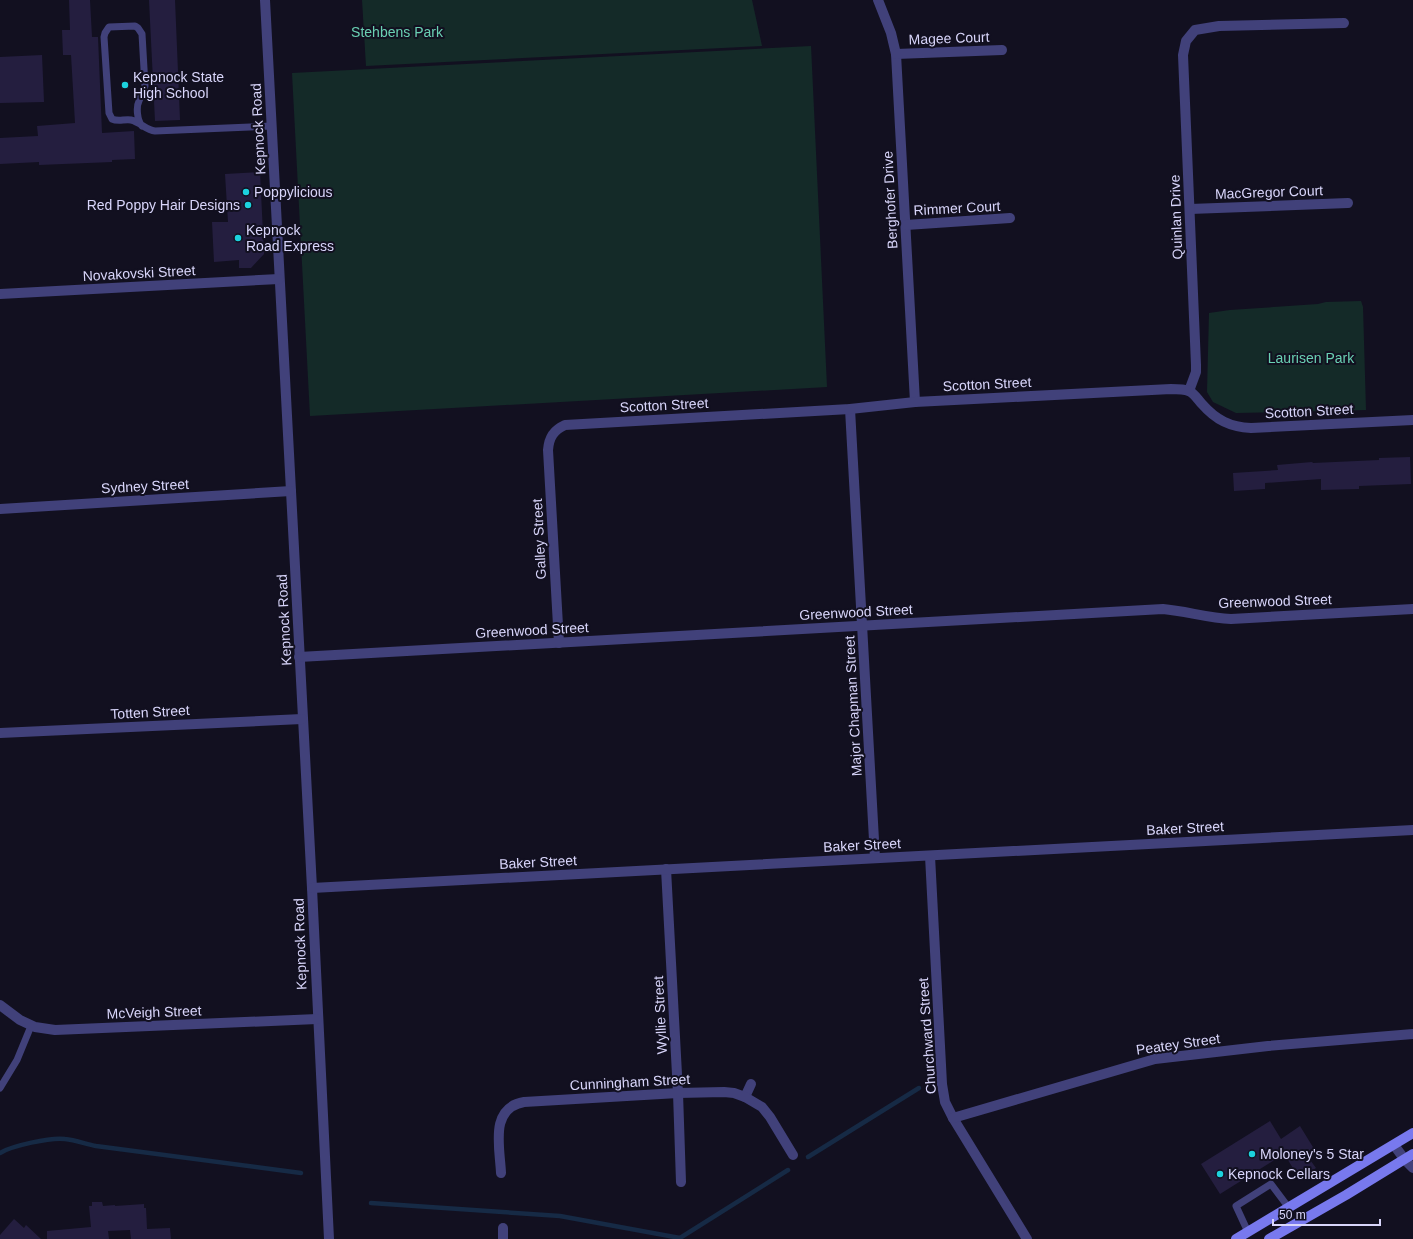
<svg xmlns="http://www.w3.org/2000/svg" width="1413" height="1239" font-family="Arial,sans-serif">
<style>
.green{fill:#142a28}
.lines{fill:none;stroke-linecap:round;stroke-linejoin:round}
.stream{stroke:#162a45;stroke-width:4.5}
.building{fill:#241e3f}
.lane{stroke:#41417a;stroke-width:7}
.street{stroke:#41417a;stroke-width:10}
.secondary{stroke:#7879ee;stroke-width:10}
.poi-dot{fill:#1cd2de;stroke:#121020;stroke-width:1.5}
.labels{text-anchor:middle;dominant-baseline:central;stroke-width:4;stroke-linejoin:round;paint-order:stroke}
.park-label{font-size:14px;fill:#6ad0b3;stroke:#121020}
.street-label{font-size:14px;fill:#d8d5fa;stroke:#121020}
.poi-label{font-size:14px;fill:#d8d5fa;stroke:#121020;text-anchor:start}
</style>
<rect width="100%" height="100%" fill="#121020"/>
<g class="green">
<polygon points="362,0 752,0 762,46 366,66"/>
<polygon points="811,46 827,387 310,416 292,73"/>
<polygon points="1361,301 1363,307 1366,410 1236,413 1213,402 1207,392 1209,313 1230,310 1318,304 1326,302"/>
</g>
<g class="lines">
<g class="stream">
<path d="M0 1153C11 1146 51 1137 65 1139 75 1140 86 1144 96 1146L301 1173"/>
<polyline points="808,1157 919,1088"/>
<polyline points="371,1203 560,1216 680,1238 788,1170"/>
</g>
</g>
<g class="building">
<polygon points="69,0 90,0 92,37 98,37 102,133 134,131 135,159 112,160 112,162 39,165 39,162 0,164 0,138 38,136 37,126 75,123 71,55 63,55 62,30 70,30"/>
<polygon points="149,0 175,0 180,120 155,121"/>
<polygon points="42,55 44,102 0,103 0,57"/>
<polygon points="260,172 264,254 251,268 239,268 239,260 214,262 212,222 228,222 225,174"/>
<polygon points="1410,457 1411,484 1359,486 1359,489 1321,490 1321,479 1265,483 1265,489 1234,491 1233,473 1278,470 1277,465 1312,462 1313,463 1379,460 1379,458"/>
<polygon points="1270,1121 1281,1139 1300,1126 1316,1152 1308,1157 1316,1168 1300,1179 1284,1154 1220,1194 1201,1164"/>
<polygon points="92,1202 102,1202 103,1206 115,1205 115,1206 144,1204 144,1208 146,1208 147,1229 170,1228 171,1239 131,1239 130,1230 108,1231 109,1239 47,1239 47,1231 91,1227 89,1206 92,1206"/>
<polygon points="14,1219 24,1228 26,1225 41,1239 0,1239 0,1235"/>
</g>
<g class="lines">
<g class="lane">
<path d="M142 126C137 120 136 107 139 101 141 95 144 92 145 86L142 34 138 28 135 26 109 27 105 33 104 37 109 113 112 119C118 122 124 119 131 120 140 122 146 130 155 131L272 126"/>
<polyline points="0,1088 17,1060 31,1026"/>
<polyline points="1248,1232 1236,1206 1271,1184 1289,1208"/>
</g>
<g class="street">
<polyline points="265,0 312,888 329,1239"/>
<polyline points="878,0 891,33 896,54 915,402"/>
<polyline points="896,54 1002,50"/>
<polyline points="1190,209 1348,203"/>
<polyline points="906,225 1010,218"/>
<polyline points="0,294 279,279"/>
<polyline points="1189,391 1196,372 1196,365 1183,55 1186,41 1195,30 1219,26 1344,23"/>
<polyline points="850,409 875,858"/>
<polyline points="0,509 291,491"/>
<path d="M559 643 548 450C549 437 554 430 565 425L850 409 915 402 1171 389C1176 389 1184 389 1189 391 1195 394 1198 400 1202 404 1216 420 1230 427 1251 428L1413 420"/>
<path d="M299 657 1163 609C1186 611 1208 618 1231 619L1413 609"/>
<polyline points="0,733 302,719"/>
<polyline points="930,856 942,1084 945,1102 953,1118 1027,1239"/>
<polyline points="666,869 678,1093 681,1182"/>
<polyline points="312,888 1413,830"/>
<polyline points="0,1005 20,1020 35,1027 55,1030 317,1019"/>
<polyline points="745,1097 751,1084"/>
<polyline points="953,1118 1155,1059 1268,1046 1413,1034"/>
<polyline points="1394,1145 1405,1160 1413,1168"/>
<path d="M501 1173C500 1148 489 1108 524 1102L678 1093 724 1092 734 1093 745 1097 762 1107 770 1117 793 1155"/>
<polyline points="503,1228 503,1239"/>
</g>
<g class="secondary">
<polyline points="1236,1239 1413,1133"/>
<polyline points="1269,1239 1346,1195 1413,1154"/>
</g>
</g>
<g class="poi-dot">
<circle cx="125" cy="85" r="4"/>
<circle cx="246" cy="192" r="4"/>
<circle cx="248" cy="205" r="4"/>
<circle cx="238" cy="238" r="4"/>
<circle cx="1252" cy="1154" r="4"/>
<circle cx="1220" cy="1174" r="4"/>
</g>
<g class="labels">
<g class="park-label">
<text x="397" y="32">Stehbens Park</text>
<text x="1311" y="358">Laurisen Park</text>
</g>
<g class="street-label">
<text transform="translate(949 38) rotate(-2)">Magee Court</text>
<text transform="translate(258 129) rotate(-93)">Kepnock Road</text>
<text transform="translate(1269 192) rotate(-2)">MacGregor Court</text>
<text transform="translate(890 200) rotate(-93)">Berghofer Drive</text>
<text transform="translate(957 208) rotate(-3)">Rimmer Court</text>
<text transform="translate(1176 217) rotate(-92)">Quinlan Drive</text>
<text transform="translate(139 273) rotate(-3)">Novakovski Street</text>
<text transform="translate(987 384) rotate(-3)">Scotton Street</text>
<text transform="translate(664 405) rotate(-3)">Scotton Street</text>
<text transform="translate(1309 411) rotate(-3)">Scotton Street</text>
<text transform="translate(145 486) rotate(-3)">Sydney Street</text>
<text transform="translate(539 539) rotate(-93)">Galley Street</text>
<text transform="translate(1275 601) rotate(-2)">Greenwood Street</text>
<text transform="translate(856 612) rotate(-3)">Greenwood Street</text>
<text transform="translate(284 620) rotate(-93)">Kepnock Road</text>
<text transform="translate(532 630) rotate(-3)">Greenwood Street</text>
<text transform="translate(853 706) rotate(-93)">Major Chapman Street</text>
<text transform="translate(150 712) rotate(-3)">Totten Street</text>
<text transform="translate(1185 828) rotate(-3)">Baker Street</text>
<text transform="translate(862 845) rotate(-3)">Baker Street</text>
<text transform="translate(538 862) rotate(-3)">Baker Street</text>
<text transform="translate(300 944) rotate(-92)">Kepnock Road</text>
<text transform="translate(154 1012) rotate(-2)">McVeigh Street</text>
<text transform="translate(660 1015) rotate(-93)">Wyllie Street</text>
<text transform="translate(927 1036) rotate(-94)">Churchward Street</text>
<text transform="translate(1178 1044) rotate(-8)">Peatey Street</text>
<text transform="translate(630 1082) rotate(-3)">Cunningham Street</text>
</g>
<g class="poi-label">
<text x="133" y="77">Kepnock State<tspan x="133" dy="16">High School</tspan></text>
<text x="254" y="192">Poppylicious</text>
<text x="240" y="205" text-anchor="end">Red Poppy Hair Designs</text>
<text x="246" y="230">Kepnock<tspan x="246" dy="16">Road Express</tspan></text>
<text x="1260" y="1154">Moloney's 5 Star</text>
<text x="1228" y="1174">Kepnock Cellars</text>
</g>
</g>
<path d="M1273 1219v6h107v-6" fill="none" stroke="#d8d5fa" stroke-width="2"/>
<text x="1279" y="1219" font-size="12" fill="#d8d5fa" stroke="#121020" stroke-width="3" paint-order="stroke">50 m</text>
</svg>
